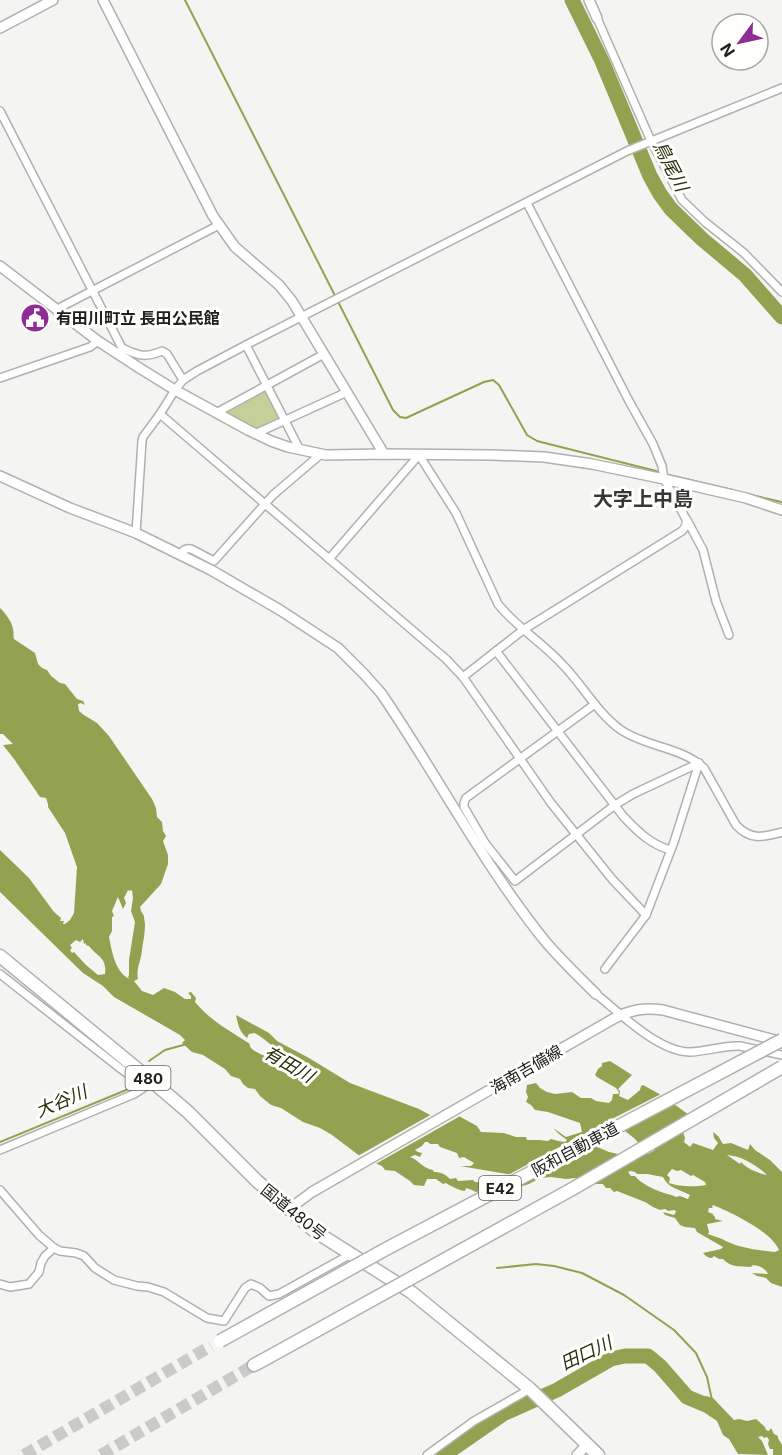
<svg xmlns="http://www.w3.org/2000/svg" width="782" height="1455" font-family="Inter,'Noto Sans JP',sans-serif">
<style>
.green{fill:#c3d098}
.water{fill:#92a251;fill-rule:evenodd}
.pier{fill:#f4f5f2}
.lines{fill:none;stroke-linecap:round;stroke-linejoin:round}
.stream{stroke:#92a251;stroke-width:2}
.river{stroke:#92a251;stroke-width:15}
.highway-tunnel{stroke:#cacac8;stroke-width:12;stroke-dasharray:12 6;stroke-linecap:butt}
.street-casing{stroke:#b0b1ae;stroke-width:10}
.secondary-casing{stroke:#b0b1ae;stroke-width:12}
.highway-casing{stroke:#b0b1ae;stroke-width:15}
.street{stroke:#fff;stroke-width:7}
.secondary{stroke:#fff;stroke-width:9}
.highway{stroke:#fff;stroke-width:12}
.highway-bridge-casing{stroke:#b0b1ae;stroke-width:15;stroke-linecap:butt}
.highway-bridge{stroke:#fff;stroke-width:12}
.labels{text-anchor:middle;dominant-baseline:central;stroke-width:6;stroke-linejoin:round;paint-order:stroke}
.shield{fill:#fffffe;stroke:#636362;stroke-width:1.5}
.shield-label{font-size:15px;font-weight:bold;fill:#20201f}
.poi-label{font-size:16px;font-weight:bold;fill:#20201f;stroke:#fffffe;text-anchor:start}
.street-label{font-size:16px;fill:#20201f;stroke:#fffffe}
.water-label{font-size:18px;font-style:italic;fill:#272d09;stroke:#fffffe}
.quarter-label{font-size:20px;font-weight:bold;fill:#373836;stroke:#fffffe}
</style>
<rect width="100%" height="100%" fill="#f4f5f2"/>
<polygon class="green" points="266,388 282,419 256,431 222,412"/>
<g class="water">
<path d="M0 608C6 614 12 622 13 629 14 632 13 636 14 639L35 653 38 664 42 668 47 670 51 676 60 683 65 684 77 699 83 701 85 705 81 703 78 704 79 711 84 715 97 723 109 736 152 799 156 808 157 817 162 822 163 831 166 836 163 841 168 855V864L161 884 140 907 141 911 144 916C144 919 145 922 145 925 145 933 143 943 142 950 141 961 136 968 138 979L134 981 142 991 153 995 164 988 175 992 185 999H191V996L188 993 191 992 196 998 195 1002C211 1021 227 1029 247 1042 253 1046 247 1044 252 1049 260 1055 269 1057 278 1061L277 1062 296 1069C289 1061 263 1036 254 1033 253 1033 251 1034 249 1034L247 1038C239 1031 238 1025 236 1015L269 1033 277 1041 309 1058 350 1083 419 1109 430 1115 455 1114 477 1126 481 1132 504 1133 516 1137H526L527 1140H539L548 1141 551 1139 558 1141 565 1142 567 1140 559 1134 553 1128 566 1137 582 1132 580 1123 548 1112 535 1110 531 1105 526 1102 528 1097 526 1092 527 1085 536 1083 540 1088 547 1092 555 1094 572 1092 581 1098H591L596 1101 609 1103 612 1100 613 1094H618L619 1092 616 1088 597 1077 595 1075 598 1069 602 1066V1063L610 1061 632 1075 618 1089 620 1091 619 1096 628 1100 640 1090 641 1086 643 1085 663 1096 689 1115 683 1132 685 1138 684 1142 690 1147 693 1143 713 1150 718 1143 714 1138 713 1132 718 1136 723 1144 731 1143 748 1150 750 1144 755 1150 770 1160 782 1172V1287L771 1283 766 1278 757 1276 752 1273 768 1274C765 1268 760 1266 753 1265L751 1267C739 1266 732 1268 723 1259H719L714 1256 712 1258C709 1258 705 1256 703 1253L721 1249 723 1247 697 1232 695 1228 685 1227 680 1225 675 1218 665 1215 663 1212 674 1215 676 1212 675 1210 668 1211 665 1209 660 1210 653 1207 645 1202 617 1191 614 1192 610 1188H606L603 1184H592L576 1178 566 1179 551 1177 540 1178 529 1184 502 1192 482 1195 472 1190 466 1188 465 1191C461 1191 450 1186 446 1183L443 1184 436 1179H427L424 1186 414 1185 410 1181 395 1171 385 1170 382 1166 361 1157 332 1135 320 1128 303 1122 281 1108 271 1105 260 1096 255 1089 248 1088 243 1084 240 1079 231 1076 225 1069 203 1055 192 1052 182 1043 185 1040 180 1035 114 997 103 986 83 973 0 892V850L29 878 54 912 61 918 60 921H64L63 924H65L70 920 74 913 77 867 65 833 48 807V804L46 798 40 797 14 759 3 745 13 744 3 734H0ZM128 890 130 891 132 890 133 898 131 911 135 922 129 960V975L128 977 129 979C115 971 112 952 109 937L112 931V917L114 916 112 911 118 897 123 909 126 903 124 898ZM83 939 84 944 86 943V945L89 946C97 957 107 957 105 974L98 975 86 965 74 952 72 953 70 950 72 948 70 945 76 940 80 942ZM600 1124 608 1126 615 1130 625 1131 635 1139 641 1146 655 1150 648 1154 640 1152 618 1154 609 1152 593 1145C593 1136 592 1129 600 1124ZM425 1142H428L430 1144H438L440 1147 457 1153 459 1158 464 1157 474 1163 471 1166H460L513 1175C499 1183 492 1183 475 1182L473 1180 458 1181 456 1178 450 1179C445 1174 441 1172 434 1172L433 1170C422 1168 419 1160 410 1157L415 1155 420 1157 422 1153 418 1152 415 1150 422 1146ZM727 1155C742 1156 756 1165 767 1175 758 1173 747 1169 741 1162L740 1164ZM672 1169 677 1171 681 1170 691 1176 693 1175 705 1182 706 1185C695 1187 680 1187 669 1183L670 1178 667 1175ZM631 1171 635 1172 637 1174H647L663 1177C669 1189 679 1189 690 1195L688 1199 680 1196 676 1197C671 1194 666 1194 661 1192 653 1189 640 1183 635 1176H631L628 1172ZM713 1205C730 1212 771 1231 779 1250L775 1252C757 1250 738 1248 722 1239 718 1237 712 1236 708 1234L709 1232 707 1224 723 1221 715 1219V1217L713 1215V1214L708 1212 709 1208H713L712 1207Z"/>
<path d="M706 1396 713 1398 734 1420 739 1419 747 1421 756 1419 765 1427 766 1430 769 1431 771 1428 774 1434 778 1436V1438L782 1445V1455H773V1449H770L768 1444 769 1440 767 1437 764 1438 762 1436 758 1437 762 1441 768 1455 738 1454 729 1439 723 1435 717 1421 705 1413 706 1409 704 1408 700 1410 692 1403 693 1401C697 1398 701 1398 706 1396Z"/>
</g>
<g class="pier">
<polygon points="663,1093 675,1102 607,1129 600,1127 595,1134 481,1198 473,1194 606,1122"/>
<polygon points="455,1111 462,1115 372,1166 356,1157 434,1113"/>
</g>
<g class="lines">
<g class="stream">
<polyline points="185,0 393,410 400,417 406,418 484,382 493,380 499,385 527,435 537,441 660,472"/>
<polyline points="665,474 733,490"/>
<polyline points="747,494 782,502"/>
<polyline points="149,1061 165,1050 187,1044"/>
<polyline points="0,1142 131,1088 133,1085"/>
<polyline points="497,1268 536,1264 554,1266 582,1273 624,1295 674,1330 696,1353 707,1377 712,1400"/>
</g>
<g class="river">
<polyline points="572,0 602,61 650,176 660,194 671,209 702,239 745,275 782,317"/>
<polyline points="444,1455 503,1414 557,1390 611,1359 625,1356 648,1356 660,1366 687,1397 711,1407"/>
</g>
<g class="highway-tunnel">
<polyline points="24,1455 211,1346"/>
<polyline points="101,1455 254,1365"/>
</g>
<g class="street-casing">
<g id="street">
<polyline points="597,18 651,141 682,200 705,222 744,253 782,292"/>
<polyline points="0,111 122,348"/>
<polyline points="57,311 61,307 219,225"/>
<polyline points="246,345 300,450"/>
<path d="M122 350V348C139 356 145 358 162 351L167 354 183 380"/>
<polyline points="0,378 90,347 98,341"/>
<polyline points="216,413 324,354"/>
<polyline points="160,414 446,659 463,677 551,803 612,879 646,915"/>
<polyline points="255,434 347,392"/>
<polyline points="687,520 703,550 716,601 729,635"/>
<polyline points="136,533 142,441 143,437 160,414 175,390 183,380 197,371 246,345 627,151 782,88"/>
<path d="M180 555C183 550 185 548 191 549L214 561 273 495 321 454"/>
<path d="M329 559 419 455 456 513 498 604C516 627 542 642 562 664 582 684 597 713 621 730 646 747 682 747 704 768L736 825C751 841 763 837 782 832"/>
<path d="M496 651 623 816C637 831 650 844 670 850"/>
<path d="M463 677 523 630 682 531C686 527 687 524 686 519L664 479 662 466 653 444 629 401 527 203"/>
<polyline points="485,843 464,807 464,803 466,798 595,704"/>
<polyline points="478,847 485,843 515,881 615,805 633,794 699,763"/>
<polyline points="605,969 646,915 674,842 699,763"/>
<polyline points="0,974 121,1069 132,1077 150,1084"/>
<path d="M596 994C620 1013 657 1051 689 1052 706 1052 723 1045 740 1046L782 1055"/>
<polyline points="0,1150 134,1094 151,1083"/>
<polyline points="0,1190 39,1235 54,1248 60,1251 76,1253 84,1256 95,1268 114,1280 137,1286 148,1287 164,1292 207,1318 224,1321 245,1288 251,1284 260,1288 269,1296 279,1294 351,1254"/>
<polyline points="0,1284 10,1287 29,1284 39,1272 41,1263 45,1256 54,1248"/>
<polyline points="427,1455 474,1421 530,1389"/>
</g>
</g>
<g class="secondary-casing">
<g id="secondary">
<polyline points="103,0 213,216 235,247 279,285 292,301 384,454"/>
<polyline points="589,0 597,18"/>
<polyline points="0,28 53,0"/>
<polyline points="0,266 98,341 141,369 175,390 248,430 271,441 288,447 326,455 384,454 493,455 544,457 592,464 664,479 746,498 782,510"/>
<path d="M0 476 70 508 136 533 211 570 280 610 338 648 364 674 381 693C437 775 483 864 545 941 561 960 579 977 596 994"/>
<path d="M289 1209 312 1192 613 1019C630 1010 644 1007 663 1010L782 1042"/>
<polyline points="577,1455 588,1444"/>
</g>
</g>
<g class="highway-casing">
<g id="highway">
<polyline points="0,956 153,1082 188,1112 257,1181 289,1209 316,1232 411,1292 530,1389 598,1455"/>
<polyline points="254,1365 267,1358"/>
</g>
</g>
<use href="#street" class="street"/>
<use href="#secondary" class="secondary"/>
<use href="#highway" class="highway"/>
<g class="highway-bridge-casing">
<g id="highway-bridge">
<polyline points="220,1341 386,1249 782,1040"/>
<polyline points="267,1358 574,1188 782,1067"/>
</g>
</g>
<use href="#highway-bridge" class="highway-bridge"/>
</g>
<defs>
<g id="civic-disc" transform="scale(1.5)"><circle r="9.5" fill="#8f2c94" stroke="#fffffe"/><path d="M-.6-6.5H3V-4.5H.6V-3L4-1V1h2V6H-6V1h2V-1L-.6-3ZM-1.2 2.5V6h2.4V2.5Z" fill="#fff"/></g>
</defs>
<g fill-rule="evenodd">
<use href="#civic-disc" x="35" y="318"/>
</g>
<g class="labels">
<g class="shield">
<rect x="125.5" y="1066" width="45" height="24" rx="4.5"/>
<rect x="479" y="1176" width="42" height="24" rx="4.5"/>
</g>
<g class="shield-label">
<text x="148" y="1078">480</text>
<text x="500" y="1188">E42</text>
</g>
<g class="poi-label">
<text x="56" y="318">有田川町立 長田公民館</text>
</g>
<g class="street-label">
<text transform="translate(526 1069) rotate(-30)">海南吉備線</text>
<text transform="translate(575 1149) rotate(-28)">阪和自動車道</text>
<text transform="translate(294 1212) rotate(39)">国道480号</text>
</g>
<g class="water-label">
<text transform="translate(671 166) rotate(63)">鳥尾川</text>
<text transform="translate(289 1064) rotate(30)">有田川</text>
<text transform="translate(61 1101) rotate(-23)">大谷川</text>
<text transform="translate(586 1353) rotate(-25)">田口川</text>
</g>
<g class="quarter-label">
<text x="643" y="499">大字上中島</text>
</g>
</g>
<g transform="translate(740 42) rotate(237)"><circle r="28" fill="#fffffe" stroke="#a6a6a5" stroke-width="1.5"/>
<path d="M0-4.5L10 22L0 15L-10 22Z" fill="#8f2c94"/>
<text y="-9" font-size="16" font-weight="bold" text-anchor="middle" fill="#20201f">N</text>
</g>
</svg>
